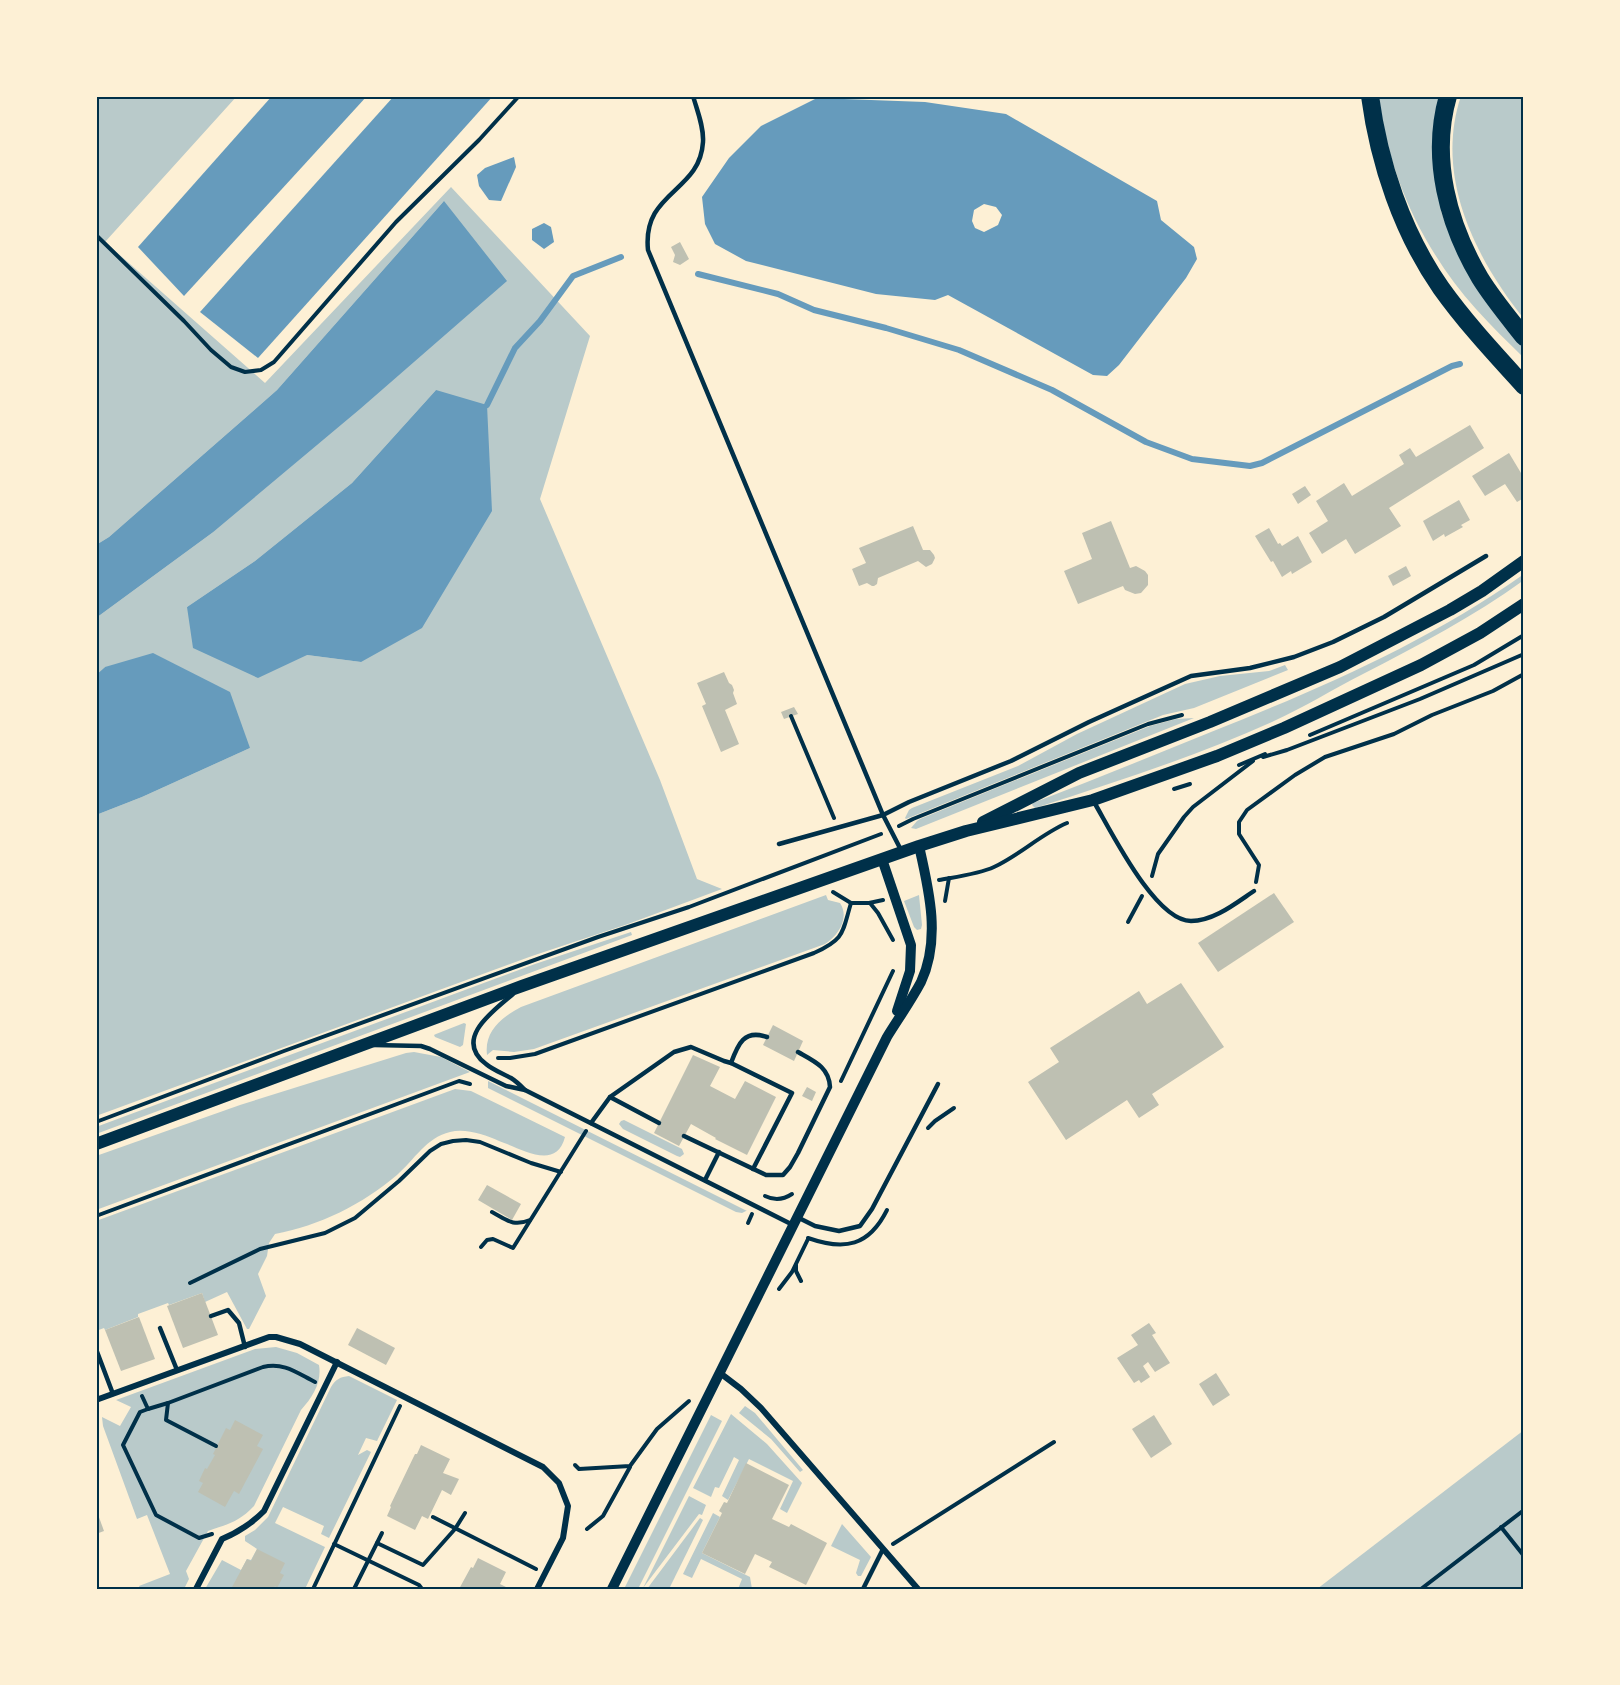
<svg xmlns="http://www.w3.org/2000/svg" width="1620" height="1685" font-family="'Sofia Sans Condensed',sans-serif">
<style>
.green{fill:#b9caca;fill-rule:evenodd}
.water{fill:#669bbc;fill-rule:evenodd}
.lines{fill:none;stroke-linecap:round;stroke-linejoin:round}
.stream{stroke:#669bbc;stroke-width:6}
.building{fill:#bec0b2}
.path{stroke:#003049;stroke-width:4}
.service{stroke:#003049;stroke-width:4.5}
.minor{stroke:#003049;stroke-width:6}
.tertiary{stroke:#003049;stroke-width:10}
.secondary{stroke:#003049;stroke-width:12}
.motorway{stroke:#003049;stroke-width:18}
.neatline{fill:none;stroke:#003049;stroke-width:2}
</style>
<rect width="100%" height="100%" fill="#fdf0d5"/>
<g class="green">
<path d="M96 96H237L105 242 265 383 451 187 590 336 540 499 660 780 697 879 722 889 628 924 532 956 96 1116V815L142 797 250 748 105 667 96 675V618L212 533 444 201 277 390 109 537 96 545ZM436 390 361 662 307 655 187 607 255 561 352 483Z"/>
<path d="M1379 96H1440L1441 211C1450 239 1464 261 1480 286 1494 307 1508 327 1524 347V358C1508 342 1491 326 1476 309 1423 250 1388 175 1379 96Z"/>
<path d="M1461 96H1524V319C1475 258 1434 176 1461 96Z"/>
<path d="M1524 574V580C1473 617 1419 645 1363 674 1333 689 1305 707 1274 721 1197 756 1116 782 1035 808L1032 805 1033 803C1093 780 1152 756 1211 732 1322 688 1426 643 1524 574Z"/>
<polygon points="1285,665 1288,670 1194,708 1163,715 906,819 905,818 909,810 912,808 1018,766 1077,734 1185,684 1220,676 1269,671"/>
<polygon points="1194,718 916,829 911,828 917,821 920,819 1150,726 1176,719"/>
<path d="M826 895 828 900 840 903C850 918 838 936 825 944L534 1049 514 1052 493 1050 487 1055C484 1031 502 1017 521 1007Z"/>
<polygon points="919,895 922,925 921,929 917,930 914,927 904,901"/>
<polygon points="631,932 632,935 96,1134 96,1127 535,964"/>
<polygon points="464,1023 466,1024 463,1045 460,1047 435,1037 434,1035 436,1034"/>
<polygon points="414,1052 441,1057 470,1072 96,1210 96,1156 240,1105 406,1053"/>
<polygon points="488,1081 747,1211 746,1211 742,1213 736,1212 488,1088"/>
<path d="M455 1089 471 1091 565 1137C556 1172 520 1148 499 1141 485 1135 466 1128 450 1132 427 1137 414 1160 397 1175 363 1204 319 1226 275 1234L269 1243 267 1256 258 1274 266 1296 249 1329H247L227 1292 205 1302 202 1293 169 1305 168 1303 138 1314V1317L105 1330 104 1328 96 1331V1221Z"/>
<polygon points="624,1120 682,1149 684,1154 680,1157 677,1156 623,1129 619,1124 621,1121"/>
<path d="M276 1347 297 1353 319 1365C322 1382 313 1397 301 1410L254 1506C239 1522 228 1524 208 1531L186 1571 189 1579 184 1589H140L139 1586 170 1574 147 1515 137 1519 103 1426 102 1417 120 1426 131 1407 116 1400 255 1349Z"/>
<path d="M349 1376 397 1400 377 1441 366 1438 358 1455 367 1450 371 1452 329 1538 321 1534 324 1526 283 1507 275 1523 325 1547 305 1589H205L222 1560 241 1570 247 1559 251 1560 257 1549 245 1541V1536L255 1530 268 1517 331 1387C336 1379 340 1377 349 1376Z"/>
<polygon points="745,1406 755,1413 803,1470 800,1472 771,1439 739,1413"/>
<polygon points="731,1414 767,1444 802,1483 787,1513 780,1509 793,1481 749,1459 728,1500 722,1496 739,1460 734,1457 719,1488 715,1487 711,1497 693,1488"/>
<polygon points="711,1415 722,1421 638,1589 624,1589"/>
<polygon points="1524,1430 1524,1589 1317,1589"/>
<polygon points="689,1496 706,1505 702,1515 699,1514 643,1588"/>
<polygon points="713,1513 720,1517 702,1553 750,1577 752,1589 738,1589 742,1579 701,1559 692,1578 683,1574"/>
<polygon points="700,1518 703,1520 669,1589 647,1589"/>
<polygon points="842,1524 871,1557 861,1576 858,1576 856,1573 860,1560 831,1546"/>
</g>
<g class="water">
<polygon points="272,96 367,96 184,296 138,247"/>
<polygon points="394,96 493,96 258,358 200,312"/>
<path d="M817 98 925 102 1006 114 1157 201 1161 220 1194 247 1197 259 1186 278 1119 365 1107 376 1093 375 948 295 935 300 876 294 746 261 715 244 705 224 702 197 729 158 761 126ZM984 204 996 207 1002 215 998 225 984 232 975 228 972 221 974 210Z"/>
<polygon points="514,157 516,167 501,201 489,200 479,186 477,175 485,168"/>
<polygon points="444,201 507,281 360,409 212,533 96,618 96,545 109,537 277,390"/>
<polygon points="544,223 551,227 554,242 544,249 532,240 532,229"/>
<polygon points="436,390 487,405 492,511 422,628 361,662 307,655 258,678 193,648 187,607 255,561 352,483"/>
<polygon points="153,653 230,692 250,748 142,797 96,815 96,675 105,667"/>
</g>
<g class="lines">
<g class="stream">
<polyline points="698,274 778,294 814,310 886,328 959,350 1052,390 1146,442 1192,459 1250,466 1262,463 1452,366 1460,364"/>
<polyline points="487,405 515,348 540,321 573,276 621,257"/>
</g>
</g>
<g class="building">
<polygon points="680,242 689,259 680,265 673,262 675,255 671,247"/>
<polygon points="1470,425 1484,448 1389,508 1401,526 1355,554 1346,539 1322,554 1309,533 1328,521 1316,501 1344,483 1352,496 1404,464 1399,455 1410,448 1416,457"/>
<polygon points="1509,453 1521,473 1524,472 1524,498 1517,502 1505,484 1485,496 1472,476"/>
<polygon points="1305,486 1311,495 1298,504 1292,494"/>
<polygon points="1459,500 1470,520 1461,525 1463,527 1445,537 1444,534 1433,541 1423,521"/>
<polygon points="1111,521 1130,568 1136,566 1145,571 1148,575 1148,585 1141,593 1135,594 1125,590 1123,586 1078,604 1064,571 1092,559 1082,533"/>
<polygon points="913,526 923,550 930,550 934,555 935,558 932,564 926,567 918,561 878,578 877,584 874,586 872,586 867,583 859,586 852,569 866,563 859,548"/>
<polygon points="1269,528 1278,544 1280,543 1282,546 1298,536 1312,562 1292,574 1291,571 1282,577 1273,561 1271,562 1255,536"/>
<polygon points="1406,566 1411,576 1393,586 1388,576"/>
<polygon points="724,672 729,683 732,685 734,690 733,693 737,704 725,710 739,744 721,752 702,706 706,704 697,683"/>
<polygon points="794,707 798,714 784,719 781,712"/>
<polygon points="1274,893 1294,922 1218,972 1198,943"/>
<polygon points="1181,983 1224,1047 1152,1094 1159,1105 1139,1118 1127,1100 1066,1140 1028,1082 1059,1062 1050,1048 1139,991 1147,1004"/>
<polygon points="773,1025 803,1041 794,1061 763,1045"/>
<polygon points="693,1055 720,1067 710,1086 735,1099 745,1081 776,1097 747,1155 715,1139 716,1138 691,1124 679,1146 654,1133"/>
<polygon points="807,1087 816,1092 812,1101 802,1096"/>
<polygon points="487,1185 521,1204 512,1220 478,1200"/>
<polygon points="202,1293 218,1335 183,1348 167,1306"/>
<polygon points="139,1317 155,1359 121,1371 105,1330"/>
<polygon points="1149,1323 1156,1333 1152,1335 1170,1363 1155,1372 1148,1362 1143,1366 1150,1377 1141,1383 1139,1380 1134,1383 1117,1358 1138,1345 1131,1335"/>
<polygon points="357,1328 395,1348 386,1365 348,1345"/>
<polygon points="1216,1373 1230,1395 1213,1406 1199,1384"/>
<polygon points="1154,1415 1172,1444 1151,1458 1132,1429"/>
<polygon points="235,1420 263,1435 257,1446 263,1449 239,1494 234,1491 225,1507 198,1492 203,1483 199,1481 205,1468 207,1469 215,1455 213,1454 226,1428 230,1430"/>
<polygon points="421,1445 450,1459 443,1473 459,1479 451,1495 442,1490 428,1519 422,1516 415,1530 387,1516 391,1507 390,1506 415,1454 417,1454"/>
<polygon points="746,1463 789,1485 772,1519 789,1527 791,1524 827,1543 806,1585 769,1567 772,1562 755,1554 745,1574 702,1553 722,1513 719,1511 724,1502 727,1503"/>
<polygon points="96,1509 104,1531 96,1534"/>
<polygon points="257,1549 285,1563 280,1573 284,1575 277,1588 275,1586 273,1589 231,1589 247,1559 251,1561"/>
<polygon points="478,1558 506,1572 500,1584 506,1587 505,1589 459,1589 471,1567 473,1568"/>
</g>
<g class="lines">
<g class="path">
<polyline points="96,235 184,321 211,350 231,367 245,372 261,370 274,362 396,222 479,140 519,96"/>
<polyline points="791,716 834,818"/>
<polyline points="1310,735 1474,665 1524,635"/>
<polyline points="1263,757 1287,750 1420,699 1524,654"/>
<polyline points="1239,765 1265,754"/>
<polyline points="1174,789 1190,784"/>
<polyline points="899,826 913,819 1148,724 1182,715"/>
<polyline points="1152,876 1158,854 1184,817 1193,807 1253,761"/>
<path d="M939 880C955 877 979 874 994 867 1020 855 1041 834 1067 823"/>
<polyline points="1256,882 1259,865 1239,834 1239,822 1247,810 1295,775 1325,757 1394,734 1432,715 1493,691 1524,674"/>
<polyline points="833,892 851,903"/>
<polyline points="945,901 949,878"/>
<polyline points="870,903 878,913 893,940"/>
<polyline points="1128,922 1142,896"/>
<path d="M498 1058H510L535 1054 814 953C845 939 842 933 851 903H869L883 900"/>
<polyline points="841,1081 893,971"/>
<polyline points="96,1122 284,1051 598,937 689,907 881,834"/>
<polyline points="928,1128 935,1121 954,1108"/>
<path d="M765 1196C775 1201 783 1200 792 1194"/>
<path d="M492 1212C507 1220 513 1227 530 1220"/>
<polyline points="96,1216 459,1081 470,1084"/>
<polyline points="748,1223 752,1214"/>
<path d="M808 1238C845 1251 869 1246 887 1210"/>
<polyline points="481,1247 487,1240 493,1239 513,1248 586,1131"/>
<polyline points="796,1265 796,1271 801,1281"/>
<polyline points="190,1283 260,1249 325,1233 355,1218 399,1181 430,1151 441,1144 453,1141 466,1140 480,1142 531,1163 561,1172"/>
<polyline points="779,1289 792,1272 808,1239"/>
<polyline points="142,1396 148,1409 140,1412 123,1445 156,1515 199,1538 212,1534"/>
<polyline points="168,1403 166,1420 216,1446"/>
<path d="M148 1409 168 1403 263 1367C284 1362 297 1373 315 1382"/>
<polyline points="575,1465 579,1469 630,1466 657,1429 689,1401"/>
<polyline points="433,1517 536,1569"/>
<polyline points="1501,1527 1524,1556"/>
<polyline points="587,1529 603,1516 630,1467"/>
<polyline points="377,1543 423,1565 455,1529 465,1513"/>
<polyline points="334,1544 419,1585 422,1589"/>
<polyline points="893,1544 1054,1442"/>
<polyline points="313,1589 400,1406"/>
<polyline points="354,1589 382,1533"/>
<polyline points="1421,1589 1524,1510"/>
</g>
<g class="service">
<path d="M693 96C697 110 704 127 703 142 700 193 642 191 648 250L883 815 779 844"/>
<path d="M1094 802C1111 831 1155 921 1191 921 1214 921 1236 903 1254 891"/>
<polyline points="901,850 883,815 909,802 1011,761 1089,722 1191,676 1250,668 1294,657 1333,642 1384,617 1486,556"/>
<path d="M513 994C493 1011 453 1039 486 1064 493 1070 502 1073 511 1078 516 1081 521 1086 525 1090L793 1225"/>
<polyline points="374,1045 421,1046 430,1049 506,1086 525,1090"/>
<polyline points="731,1063 792,1093 753,1169"/>
<polyline points="610,1097 659,1123"/>
<path d="M591 1123 610 1097 674 1052 691 1047 724 1061 731 1063C738 1044 744 1029 767 1037"/>
<path d="M684 1136 766 1175H783L790 1167 798 1153 830 1087C829 1067 814 1061 798 1052"/>
<polyline points="705,1180 719,1152"/>
<polyline points="797,1217 815,1226 839,1231 860,1226 872,1209 938,1084"/>
<polyline points="211,1316 228,1310 239,1323 245,1347"/>
<polyline points="160,1328 177,1370"/>
<polyline points="96,1349 113,1394"/>
<polyline points="863,1589 883,1549"/>
</g>
<g class="minor">
<polyline points="720,1373 741,1389 761,1408 918,1589"/>
<polyline points="96,1400 269,1337 276,1337 300,1344 543,1467 559,1483 568,1506 563,1538 537,1589"/>
<path d="M196 1589 222 1539C239 1532 251 1524 264 1511L337 1362"/>
</g>
<g class="tertiary">
<polyline points="882,859 911,945 910,971 897,1011"/>
<path d="M612 1589 887 1037C898 1019 911 1001 921 982 941 939 929 890 919 846"/>
</g>
<g class="secondary">
<polyline points="983,822 1079,773 1210,722 1340,667 1450,610 1482,591 1524,561"/>
<polyline points="96,1144 522,986 919,846 966,831 1093,800 1217,756 1284,728 1421,665 1480,633 1524,604"/>
</g>
<g class="motorway">
<path d="M1370 96C1379 163 1402 232 1441 288 1466 323 1495 354 1524 386"/>
<path d="M1448 96C1430 158 1448 224 1480 278 1493 299 1509 318 1524 337"/>
</g>
</g>
<rect width="1620" height="1685" fill="none" stroke="#fdf0d5" stroke-width="195"/>
<rect x="98" y="98" width="1424" height="1490" class="neatline"/>
</svg>
